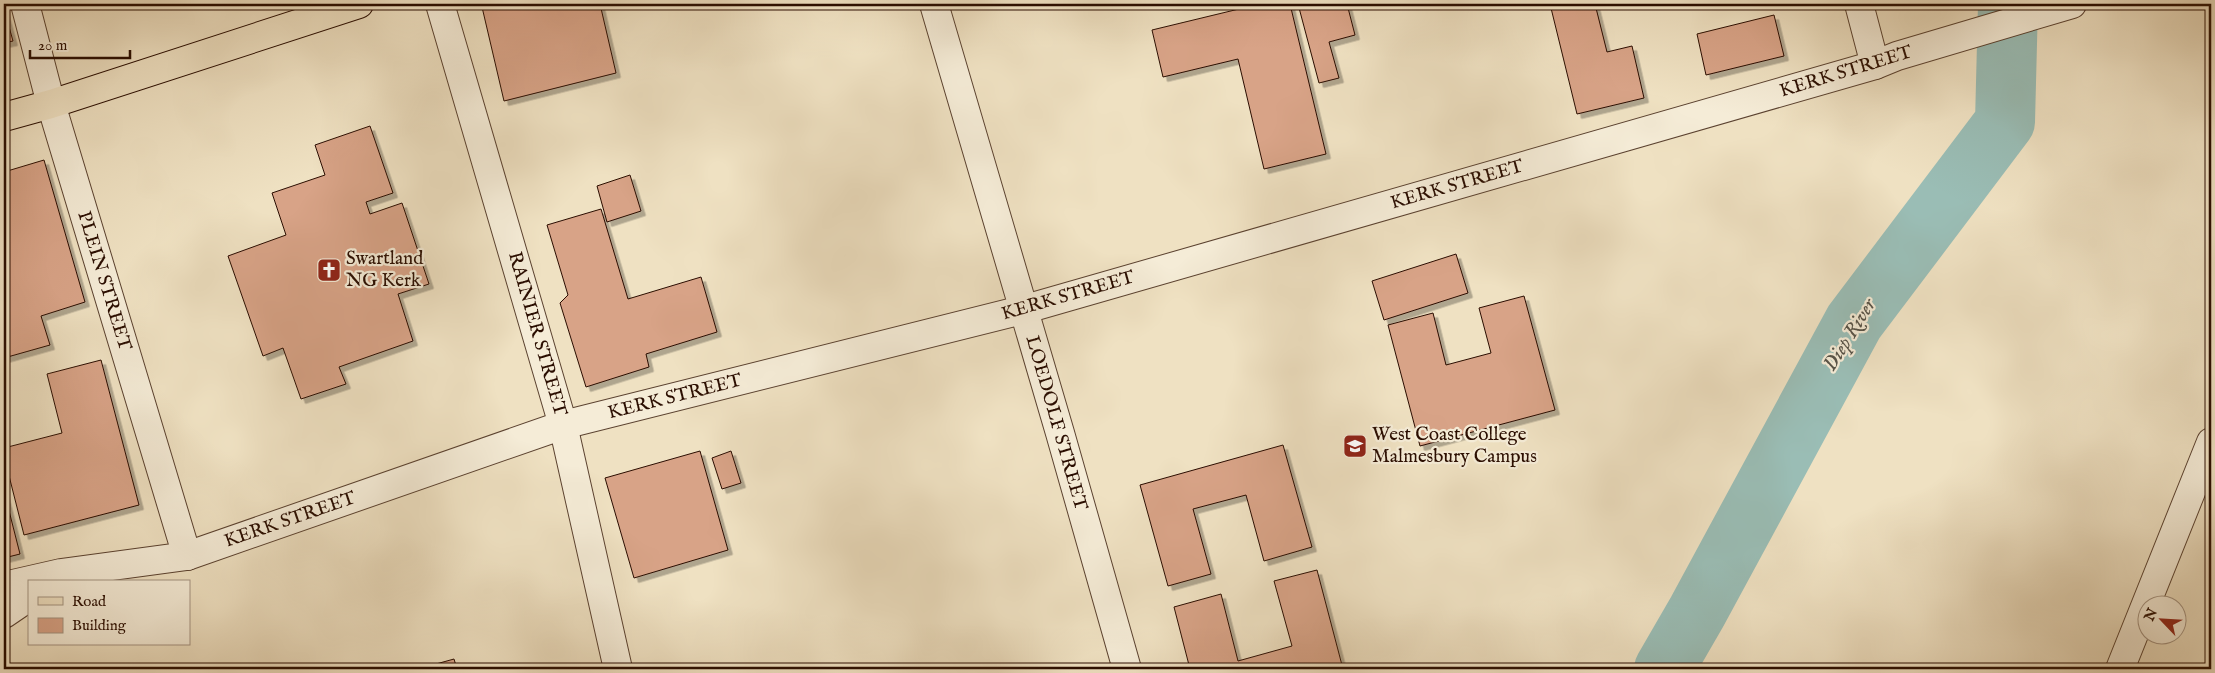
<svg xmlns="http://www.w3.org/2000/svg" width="2215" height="673" font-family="'IM FELL English',serif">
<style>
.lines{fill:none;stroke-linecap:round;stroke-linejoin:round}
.river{stroke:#9abdb5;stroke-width:60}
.building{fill:#d8a387;stroke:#2a0d00;filter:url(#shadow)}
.minor-casing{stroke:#5b4230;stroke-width:30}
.major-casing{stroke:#2a0d00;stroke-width:30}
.minor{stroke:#f5ecd7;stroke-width:28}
.major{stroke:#efe1c2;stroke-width:28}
.labels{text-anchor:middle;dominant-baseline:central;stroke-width:4.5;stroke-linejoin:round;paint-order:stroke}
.street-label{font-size:19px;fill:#2a0d00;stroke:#f5ecd7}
.poi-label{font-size:19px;fill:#2a0d00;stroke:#f5ecd7;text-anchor:start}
.water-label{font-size:20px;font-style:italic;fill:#575348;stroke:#f5ecd7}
</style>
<defs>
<filter id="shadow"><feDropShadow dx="4.5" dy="4.5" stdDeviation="0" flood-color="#0004"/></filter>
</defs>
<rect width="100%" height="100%" fill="#efe1c2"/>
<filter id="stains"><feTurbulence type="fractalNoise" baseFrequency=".004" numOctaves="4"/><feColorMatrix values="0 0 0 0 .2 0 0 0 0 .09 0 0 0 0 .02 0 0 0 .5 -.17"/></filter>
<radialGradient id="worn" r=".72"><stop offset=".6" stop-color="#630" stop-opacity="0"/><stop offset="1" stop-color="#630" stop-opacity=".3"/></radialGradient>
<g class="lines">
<polyline class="river" points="1664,669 1697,612 1854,322 2005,122 2008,4"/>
</g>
<g class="building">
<polygon points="496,4 600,4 616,73 504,101 482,7"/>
<polygon points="1242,4 1290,4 1326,154 1264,169 1238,59 1163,77 1152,30 1243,8"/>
<polygon points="1298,4 1347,4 1355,35 1329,42 1339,78 1319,83"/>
<polygon points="1550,4 1595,4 1607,52 1632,46 1644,98 1577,114"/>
<polygon points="4,9 13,41 4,43"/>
<polygon points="1774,15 1784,56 1706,75 1697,34"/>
<polygon points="370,126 393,193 366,202 370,214 402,203 429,284 398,294 413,341 339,367 346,384 301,399 283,348 263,356 228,256 286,235 272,193 325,175 315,145"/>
<polygon points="44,160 85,302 41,316 50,345 4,358 4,172"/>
<polygon points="630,175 641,211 607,222 597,186"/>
<polygon points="601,209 628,299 701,277 717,332 646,354 649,367 586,387 560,303 568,295 547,225"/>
<polygon points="1456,254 1468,293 1384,320 1372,281"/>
<polygon points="1524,296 1555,410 1420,446 1388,325 1433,313 1446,365 1491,353 1479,308"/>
<polygon points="101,360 139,505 24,535 4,456 4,448 62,433 47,374"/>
<polygon points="1283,445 1312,547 1264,561 1246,495 1193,509 1211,574 1168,586 1140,485"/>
<polygon points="700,451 728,550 634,578 605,478"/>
<polygon points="731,451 741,483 722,489 712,458"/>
<polygon points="4,491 20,554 4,558"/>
<polygon points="1317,570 1343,669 1190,669 1174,607 1221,594 1238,661 1292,646 1274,581"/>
<polygon points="454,659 457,669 418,669"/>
</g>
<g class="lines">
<g class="minor-casing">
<g id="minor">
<polyline points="25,4 51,104 187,556"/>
<polyline points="440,4 563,425 618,669"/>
<polyline points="934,4 1060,433 1127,669"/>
<polyline points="1859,4 1875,65"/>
<polyline points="4,586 61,573 187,556 563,425 1022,310 1875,65 1897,56 2072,4"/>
<polyline points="4,614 29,597"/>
<polyline points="2120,669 2211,442"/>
</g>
</g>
<g class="major-casing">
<polyline id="major" points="4,117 51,104 359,4"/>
</g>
<use href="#minor" class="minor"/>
<use href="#major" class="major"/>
</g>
<defs>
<g id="church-square" transform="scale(1.25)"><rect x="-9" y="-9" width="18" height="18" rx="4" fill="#8f2418" stroke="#f5ecd7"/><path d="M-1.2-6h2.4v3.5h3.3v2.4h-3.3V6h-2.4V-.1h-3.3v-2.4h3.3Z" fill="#fff"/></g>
<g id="university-square" transform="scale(1.25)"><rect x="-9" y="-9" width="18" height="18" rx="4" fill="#8f2418" stroke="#f5ecd7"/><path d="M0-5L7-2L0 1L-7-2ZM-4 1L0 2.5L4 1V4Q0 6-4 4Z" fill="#fff"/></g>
</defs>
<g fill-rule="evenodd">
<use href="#church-square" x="329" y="270"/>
<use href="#university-square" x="1355" y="446"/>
</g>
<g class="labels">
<g class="street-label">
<text transform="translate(1846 72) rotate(-17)">KERK STREET</text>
<text transform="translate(1457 185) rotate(-16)">KERK STREET</text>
<text transform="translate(104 281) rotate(73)">PLEIN STREET</text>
<text transform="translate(1068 296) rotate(-16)">KERK STREET</text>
<text transform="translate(537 334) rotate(74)">RAINIER STREET</text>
<text transform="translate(675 397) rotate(-14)">KERK STREET</text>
<text transform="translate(1056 423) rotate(74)">LOEDOLF STREET</text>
<text transform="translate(290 520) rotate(-19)">KERK STREET</text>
</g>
<g class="poi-label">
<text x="346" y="259">Swartland<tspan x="346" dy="22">NG Kerk</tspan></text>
<text x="1372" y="435">West Coast College<tspan x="1372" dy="22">Malmesbury Campus</tspan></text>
</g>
<g class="water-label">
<text transform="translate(1850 335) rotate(-58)">Diep River</text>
</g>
</g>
<rect width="2215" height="673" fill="none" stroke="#efe1c2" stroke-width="20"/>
<rect x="5" y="5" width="2205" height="663" fill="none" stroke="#2a0d00" stroke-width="2.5"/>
<rect x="10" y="10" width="2195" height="653" fill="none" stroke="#2a0d00"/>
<rect x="28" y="580" width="162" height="65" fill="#f5ecd7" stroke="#a49381"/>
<rect x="38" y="597" width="25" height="8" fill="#efe1c2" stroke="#a49381"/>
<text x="72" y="606" font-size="15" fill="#2a0d00">Road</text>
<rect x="38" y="618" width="25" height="15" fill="#d8a387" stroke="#a49381"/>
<text x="72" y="630" font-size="15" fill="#2a0d00">Building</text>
<g transform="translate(2162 620) rotate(295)"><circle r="24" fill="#f5ecd7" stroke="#a49381"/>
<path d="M0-4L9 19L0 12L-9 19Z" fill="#8f2418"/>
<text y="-8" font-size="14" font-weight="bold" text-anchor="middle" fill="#2a0d00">N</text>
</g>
<path d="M30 50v8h100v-8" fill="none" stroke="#2a0d00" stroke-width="2.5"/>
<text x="38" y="50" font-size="15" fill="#2a0d00" stroke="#f5ecd7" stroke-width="4" paint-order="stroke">20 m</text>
<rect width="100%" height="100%" filter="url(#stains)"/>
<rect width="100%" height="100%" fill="url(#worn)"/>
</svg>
